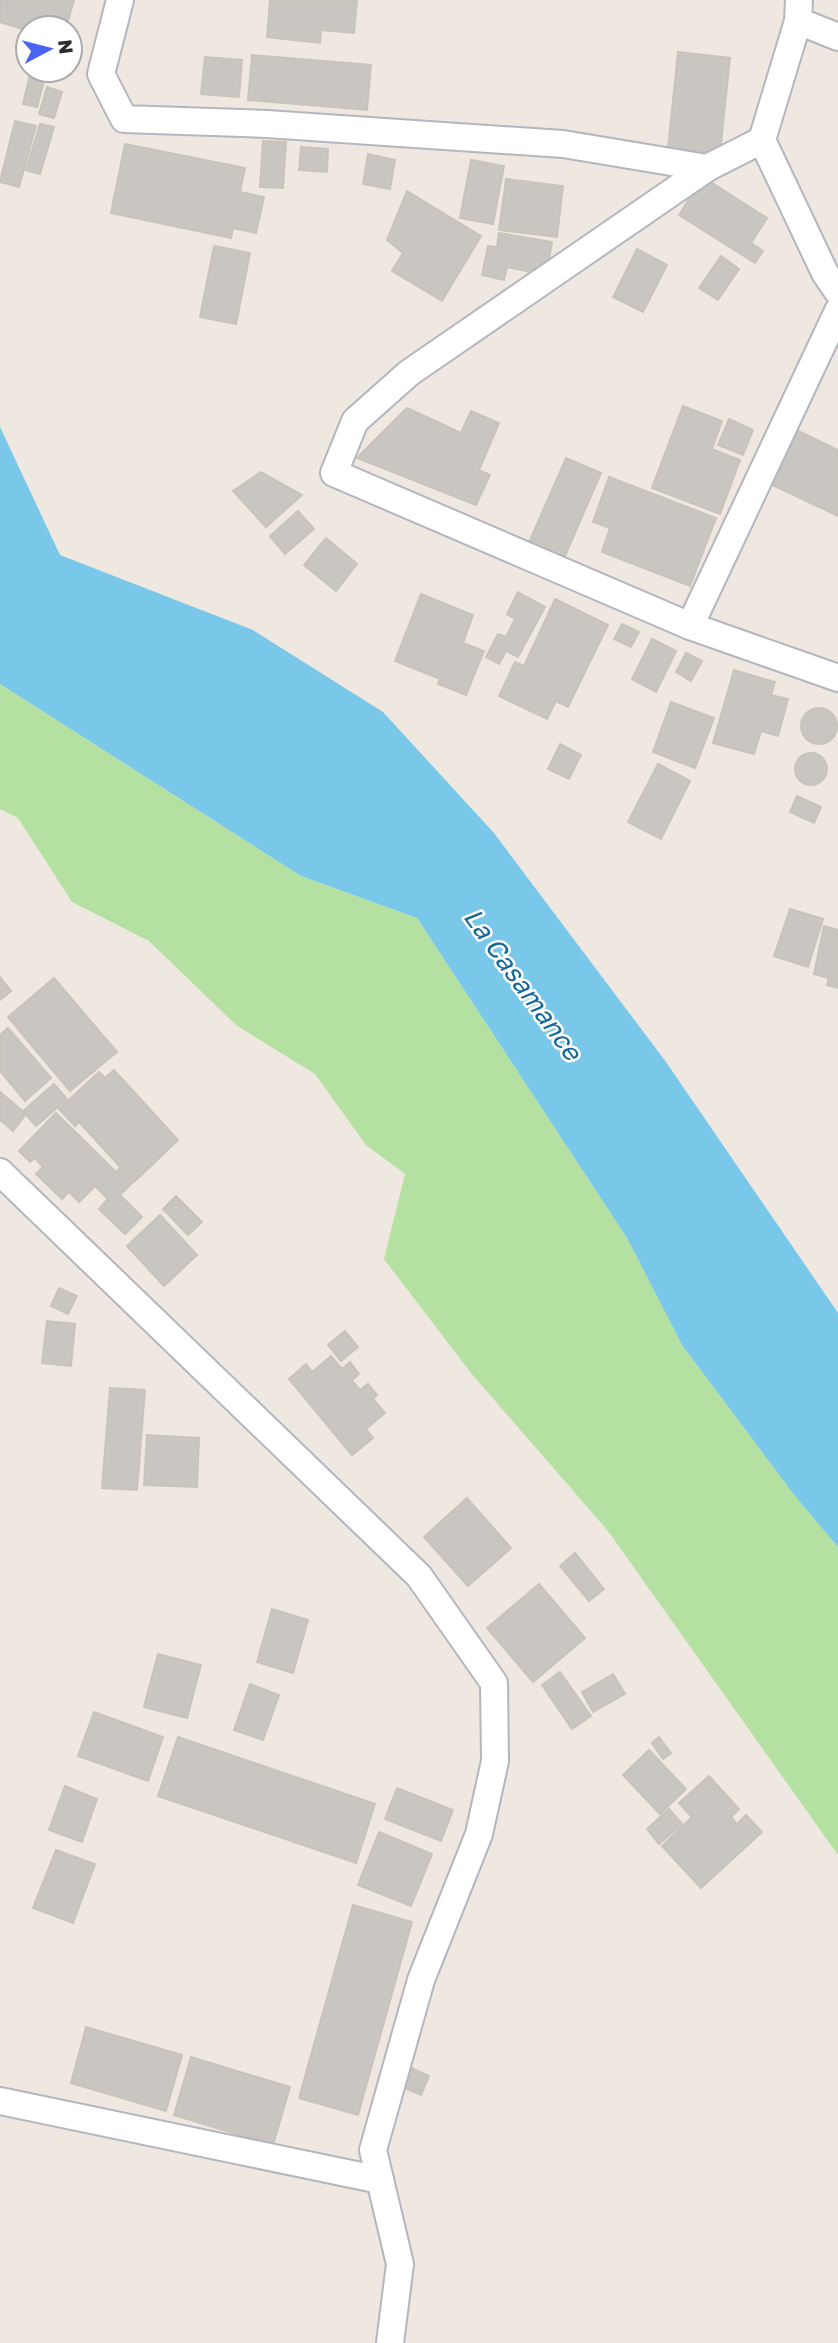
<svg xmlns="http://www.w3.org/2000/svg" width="838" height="2343" font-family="'Golos Text',sans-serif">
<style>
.green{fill:#b4e1a1}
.water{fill:#7ac8e9}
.building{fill:#c9c5c0;stroke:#c9c4ba;stroke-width:2}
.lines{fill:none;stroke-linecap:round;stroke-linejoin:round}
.street-casing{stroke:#b4b6bf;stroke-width:30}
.street{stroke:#fff;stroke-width:26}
.labels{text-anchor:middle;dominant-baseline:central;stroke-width:5;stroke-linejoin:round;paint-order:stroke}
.water-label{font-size:26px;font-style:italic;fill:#156899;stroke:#fff}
</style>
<rect width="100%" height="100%" fill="#eee8e1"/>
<polygon class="green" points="0,684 301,876 417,918 627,1238 682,1345 795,1496 838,1547 838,1855 608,1531 471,1373 384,1259 405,1174 366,1145 315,1074 236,1025 149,941 72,902 18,818 0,809"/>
<polygon class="water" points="0,427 60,555 253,630 383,712 494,833 666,1062 838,1313 838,1547 795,1496 682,1345 627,1238 417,918 301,876 0,684"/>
<g class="building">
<polygon points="0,0 74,0 66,28 28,28 28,31 0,22"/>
<polygon points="270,0 357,0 354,33 321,30 320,43 267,37"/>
<polygon points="678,52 730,58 720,153 668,148"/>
<polygon points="252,55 371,65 367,110 248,100"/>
<polygon points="205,57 242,60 239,97 201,94"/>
<polygon points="31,70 46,73 37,107 23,104"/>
<polygon points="47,87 62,92 54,118 39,114"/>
<polygon points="15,121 36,126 19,187 0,182"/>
<polygon points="40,124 54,127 40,174 26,170"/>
<polygon points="263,141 286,142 283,188 260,187"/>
<polygon points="125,144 245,168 240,192 264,197 256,233 233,228 231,238 111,213"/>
<polygon points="301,147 328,149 327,172 299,170"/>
<polygon points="368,154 395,160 390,189 363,184"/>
<polygon points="471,160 504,166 493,224 460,218"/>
<polygon points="703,177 767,218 751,243 763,251 755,263 679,215"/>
<polygon points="506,179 563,186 557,237 499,230"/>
<polygon points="407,191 481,236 442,301 392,271 403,253 387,240"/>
<polygon points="499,233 552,242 546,275 507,267 504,280 482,275 488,246 497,247"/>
<polygon points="214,246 250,253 236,324 200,317"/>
<polygon points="637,249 667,265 643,312 613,297"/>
<polygon points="721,256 739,269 718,300 699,288"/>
<polygon points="683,406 722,421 712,449 740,460 720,514 652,488"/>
<polygon points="407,408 461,433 471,411 499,423 479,470 490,475 476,505 357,458"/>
<polygon points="729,419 753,430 743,455 718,445"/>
<polygon points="790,427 838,450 838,516 764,481"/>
<polygon points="566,458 601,473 562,563 527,547"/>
<polygon points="261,472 302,495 266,527 233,491"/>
<polygon points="609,477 716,518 690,586 602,552 610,528 593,522"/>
<polygon points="298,511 314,529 285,554 270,536"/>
<polygon points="326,538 357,564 336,591 304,565"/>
<polygon points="518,592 545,607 518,657 506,651 499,664 486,657 498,634 506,637 515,619 507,614"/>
<polygon points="421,594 473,615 463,643 484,651 466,695 438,684 440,679 395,661"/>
<polygon points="555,599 608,625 568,707 556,701 547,719 499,696 515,662 524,666"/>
<polygon points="622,624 639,632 631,647 614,639"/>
<polygon points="652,639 676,651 656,692 632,679"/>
<polygon points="686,653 702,661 691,681 676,672"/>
<polygon points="734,670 775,682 771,695 788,699 778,736 761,731 754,754 713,743"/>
<polygon points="671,702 714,718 695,768 653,752"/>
<circle cx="819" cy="726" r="18"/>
<polygon points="560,744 581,755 569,779 548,769"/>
<circle cx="811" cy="769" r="16"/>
<polygon points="658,764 690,781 661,839 628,822"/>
<polygon points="797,796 821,807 814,823 790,812"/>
<polygon points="790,909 823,919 808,967 774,956"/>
<polygon points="824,926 838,930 838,988 827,985 829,978 814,974"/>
<polygon points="0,977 11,991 0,1000"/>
<polygon points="54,978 117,1052 70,1091 8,1017"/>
<polygon points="8,1028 51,1078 25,1101 0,1071 0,1035"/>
<polygon points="114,1070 178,1140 134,1182 79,1122 75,1126 59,1109 99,1072 105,1078"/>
<polygon points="54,1084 67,1099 36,1126 23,1111"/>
<polygon points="0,1092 26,1114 13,1131 0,1120"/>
<polygon points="56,1113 116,1172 119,1169 132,1183 120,1195 142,1217 125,1234 99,1209 108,1199 95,1186 79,1202 69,1192 62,1199 36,1174 43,1167 35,1158 30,1162 19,1151"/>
<polygon points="176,1196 202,1222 188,1235 163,1209"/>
<polygon points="160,1215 197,1255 164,1286 127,1246"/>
<polygon points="59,1288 77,1296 68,1314 51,1306"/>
<polygon points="47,1321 75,1324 71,1366 42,1363"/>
<polygon points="345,1331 358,1347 341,1361 328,1345"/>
<polygon points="331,1356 342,1369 350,1362 359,1374 352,1380 360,1390 368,1384 377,1395 373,1399 385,1413 366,1429 373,1438 352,1455 289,1379 306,1364 312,1372"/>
<polygon points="110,1388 145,1390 137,1490 102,1488"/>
<polygon points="147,1435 199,1438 197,1487 144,1485"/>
<polygon points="467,1498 511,1548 468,1586 424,1537"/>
<polygon points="575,1553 604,1589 589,1601 560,1566"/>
<polygon points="539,1584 585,1638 533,1682 487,1628"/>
<polygon points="272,1609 308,1620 293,1673 257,1662"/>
<polygon points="158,1654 201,1665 187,1718 144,1707"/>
<polygon points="560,1672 591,1716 572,1729 542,1685"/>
<polygon points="613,1674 625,1694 593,1712 582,1692"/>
<polygon points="250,1684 279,1695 263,1740 234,1730"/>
<polygon points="94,1712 163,1737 148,1781 78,1756"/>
<polygon points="178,1737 375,1804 356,1863 158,1796"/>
<polygon points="659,1737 671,1753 663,1759 652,1743"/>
<polygon points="649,1750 686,1789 660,1814 623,1775"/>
<polygon points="709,1776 739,1809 731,1817 737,1824 746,1815 762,1832 701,1888 662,1846 692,1817 679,1803"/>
<polygon points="65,1786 97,1799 82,1842 49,1830"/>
<polygon points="397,1788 453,1810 441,1841 385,1819"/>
<polygon points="669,1809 682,1824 659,1844 647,1829"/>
<polygon points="379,1832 432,1854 411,1906 358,1885"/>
<polygon points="56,1850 95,1864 73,1923 33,1908"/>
<polygon points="353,1905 412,1922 358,2115 299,2098"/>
<polygon points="86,2027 182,2055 166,2111 71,2083"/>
<polygon points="191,2057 290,2087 273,2145 174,2115"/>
<polygon points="409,2067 429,2076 421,2095 402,2087"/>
</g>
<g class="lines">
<g class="street-casing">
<g id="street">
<polyline points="120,0 101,74 124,119 267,124 563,144 707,168 762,140 798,21 799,0"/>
<polyline points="798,21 838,37"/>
<polyline points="762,140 825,273 838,292"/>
<polyline points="707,168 409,373 355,421 334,473 690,626 838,678"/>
<polyline points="690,626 838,311"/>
<polyline points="0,1172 419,1576 494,1683 495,1761 479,1834 421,1980 373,2150 400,2264 390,2343"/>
<polyline points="0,2101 380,2180"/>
</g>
</g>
<use href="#street" class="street"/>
</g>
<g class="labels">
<g class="water-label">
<text transform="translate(523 984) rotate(54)">La Casamance</text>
</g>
</g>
<g transform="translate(49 49) rotate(83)"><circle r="33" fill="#ffffff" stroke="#ababab" stroke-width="2"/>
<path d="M0-5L12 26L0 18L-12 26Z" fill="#4b65f0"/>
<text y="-10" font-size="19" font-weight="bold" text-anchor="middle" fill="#2d2d2d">N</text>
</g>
</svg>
